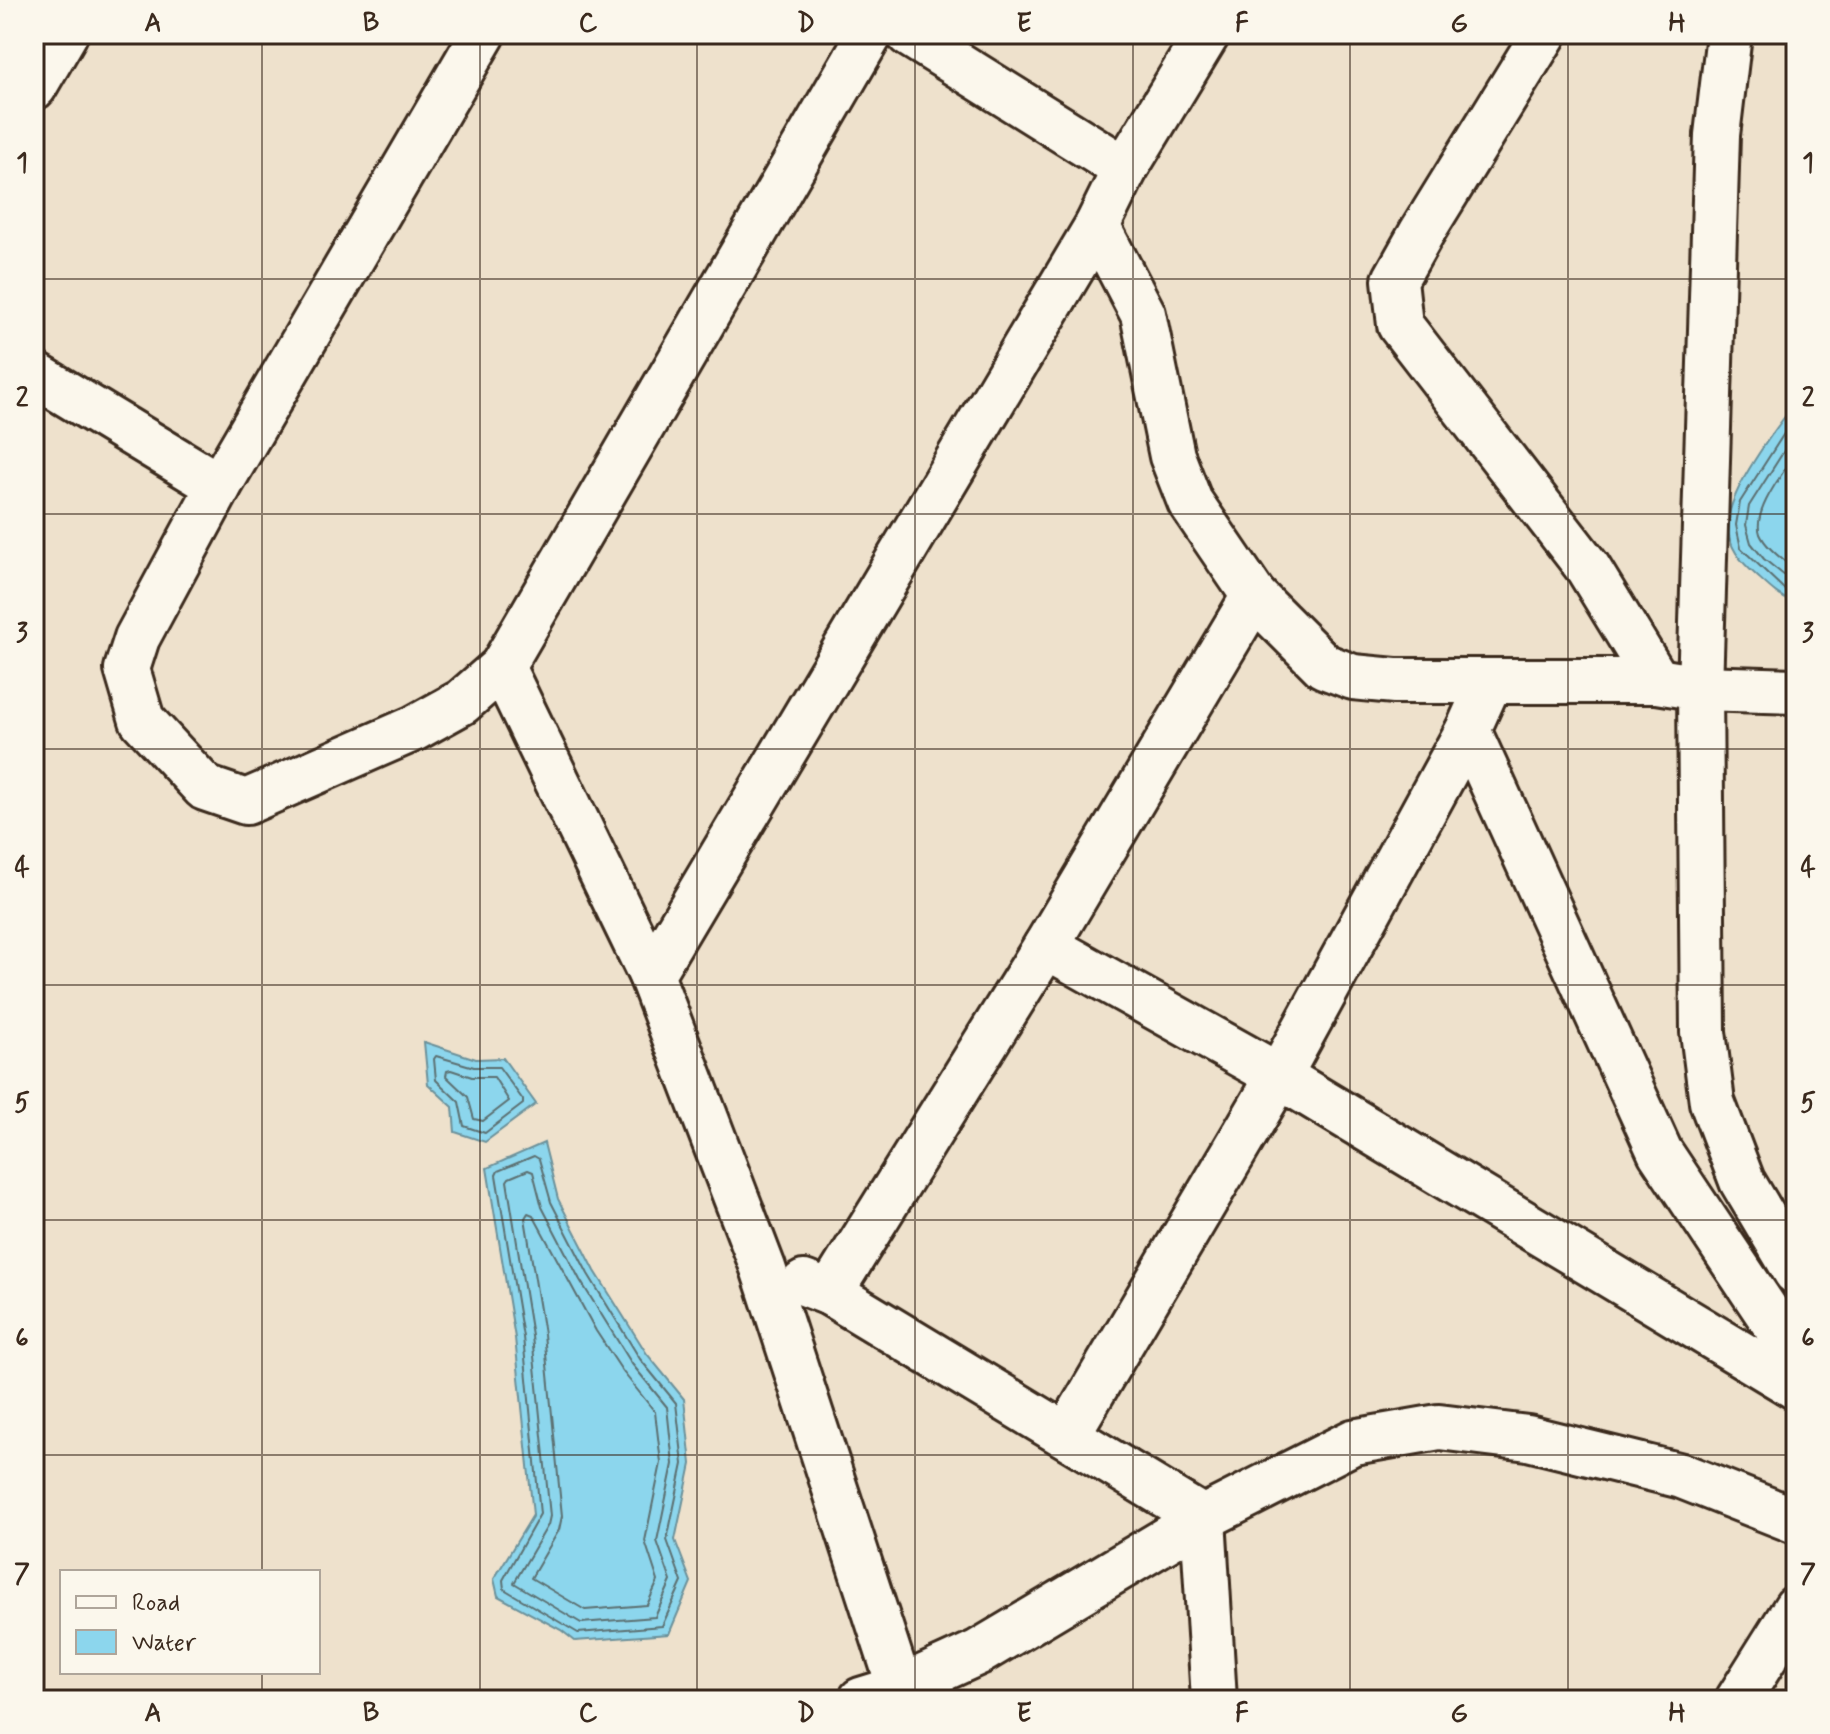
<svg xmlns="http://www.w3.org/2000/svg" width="1830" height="1734" font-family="Mynerve,sans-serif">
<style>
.water{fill:#8cd6ed;stroke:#6c919a;stroke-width:2}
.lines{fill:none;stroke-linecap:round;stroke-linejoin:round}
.shore{stroke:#5b6f71;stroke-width:2}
.minor-casing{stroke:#3b2a1e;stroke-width:50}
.minor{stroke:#fbf7ec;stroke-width:44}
.grid{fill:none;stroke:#3b2a1e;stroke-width:2;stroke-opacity:0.55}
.neatline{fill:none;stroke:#3b2a1e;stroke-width:3}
.grid-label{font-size:26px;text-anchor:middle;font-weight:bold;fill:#3b2a1e}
</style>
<rect width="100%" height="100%" fill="#eee1cc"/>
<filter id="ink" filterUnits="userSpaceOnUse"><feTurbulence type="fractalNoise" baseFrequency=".0125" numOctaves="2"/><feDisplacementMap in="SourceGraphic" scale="16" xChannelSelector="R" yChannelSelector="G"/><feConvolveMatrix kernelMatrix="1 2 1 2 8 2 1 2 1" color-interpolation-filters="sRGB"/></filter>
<g filter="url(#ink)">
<g class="water">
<path d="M1796 402V604C1780 598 1769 587 1757 576 1741 562 1727 546 1728 524 1728 491 1775 429 1796 402Z"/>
<polygon points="424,1042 476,1059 503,1058 536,1104 485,1142 455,1132 453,1107 428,1084"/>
<polygon points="544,1143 558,1199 595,1271 647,1354 684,1399 691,1464 675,1540 691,1582 669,1634 575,1641 561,1630 498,1596 494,1579 533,1515 515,1338 487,1168"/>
</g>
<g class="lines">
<g class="shore">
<polyline points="1796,415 1740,502 1736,525 1741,548 1786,591 1796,596"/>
<polyline points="1796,432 1749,506 1746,525 1751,543 1764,559 1796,585"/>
<path d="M1796 453C1784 472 1752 511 1760 534 1766 548 1784 560 1796 571"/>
<polygon points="436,1056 474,1067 499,1067 523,1100 523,1104 485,1133 464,1126 459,1102 436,1080 434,1059"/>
<polygon points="451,1070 472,1077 494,1077 509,1101 483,1121 474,1119 468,1097 446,1076 447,1071"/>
<polygon points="534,1156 539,1159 551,1202 588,1274 640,1359 676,1403 683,1464 667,1540 682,1582 662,1626 578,1633 504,1589 503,1580 540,1514 523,1337 496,1175 498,1171"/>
<polygon points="528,1170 533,1172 542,1207 580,1280 632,1364 667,1407 673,1464 657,1541 671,1581 655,1617 581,1623 514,1583 548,1525 550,1516 532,1336 507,1181 509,1178"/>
<polygon points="528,1213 533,1215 596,1331 623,1372 655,1412 661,1463 645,1541 658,1581 647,1605 585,1610 531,1578 559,1530 562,1516 544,1334 525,1218"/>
</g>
<g class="minor-casing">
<g id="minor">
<polyline points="483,34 219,486 137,638 127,669 142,720 205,788 246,802 415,728 462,702 502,667 870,34"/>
<polyline points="909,34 1125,169"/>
<polyline points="1544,34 1422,232 1395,280 1400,325 1588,568 1657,681"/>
<polyline points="1729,34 1717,135 1700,688 1703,1032 1712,1102 1742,1181 1796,1272"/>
<polyline points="34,87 65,34"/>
<polyline points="1097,226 1143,314 1172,456 1190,502 1254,596 1324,666 1353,677 1395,681 1657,681 1700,688 1796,691"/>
<polyline points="34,374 219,486"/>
<polyline points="502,667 651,975 763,1268 900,1688"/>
<polyline points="1468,730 1660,1152 1796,1356"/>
<polyline points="1046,946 1279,1076 1796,1387"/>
<polyline points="651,975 1097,226 1125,169 1207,34"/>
<polyline points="804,1283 830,1293 1203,1518 1214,1700"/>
<polyline points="830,1293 1046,946 1254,596"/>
<polyline points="1067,1435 1279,1076 1468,730 1490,681"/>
<polyline points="861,1700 900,1688 979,1652 1203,1518 1353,1442 1439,1427 1528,1438 1682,1476 1796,1521"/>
<polyline points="1738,1700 1796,1608"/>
</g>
</g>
<use href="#minor" class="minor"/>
</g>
</g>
<path class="grid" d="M262 34V1572M480 34V1700M697 34V1700M915 34V1700M1133 34V1700M1350 34V1700M1568 34V1700M34 279H1796M34 514H1796M34 749H1796M34 985H1796M34 1220H1796M34 1455H1796M262 1672V1700"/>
<rect width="1830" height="1734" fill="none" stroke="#fbf7ec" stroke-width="88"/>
<rect x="60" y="1570" width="260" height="104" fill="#fbf7ec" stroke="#aea59a" stroke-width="2"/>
<rect x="76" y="1596" width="40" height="12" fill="#fbf7ec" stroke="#aea59a" stroke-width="2"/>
<text x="132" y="1610" font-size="24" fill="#3b2a1e">Road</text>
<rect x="76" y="1630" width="40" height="24" fill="#8cd6ed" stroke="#aea59a" stroke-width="2"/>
<text x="132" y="1650" font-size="24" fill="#3b2a1e">Water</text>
<rect x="44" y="44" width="1742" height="1646" class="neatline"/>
<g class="grid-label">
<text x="153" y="31">A</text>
<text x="371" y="31">B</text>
<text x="588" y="31">C</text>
<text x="806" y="31">D</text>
<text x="1024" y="31">E</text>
<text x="1242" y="31">F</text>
<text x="1459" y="31">G</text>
<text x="1677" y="31">H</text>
<text x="22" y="171">1</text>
<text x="1808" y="171">1</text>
<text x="22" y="406">2</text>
<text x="1808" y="406">2</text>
<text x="22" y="641">3</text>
<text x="1808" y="641">3</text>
<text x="22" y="876">4</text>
<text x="1808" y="876">4</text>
<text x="22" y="1111">5</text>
<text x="1808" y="1111">5</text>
<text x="22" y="1346">6</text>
<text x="1808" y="1346">6</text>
<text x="22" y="1582">7</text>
<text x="1808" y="1582">7</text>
<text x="153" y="1721">A</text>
<text x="371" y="1721">B</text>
<text x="588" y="1721">C</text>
<text x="806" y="1721">D</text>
<text x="1024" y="1721">E</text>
<text x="1242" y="1721">F</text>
<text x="1459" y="1721">G</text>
<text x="1677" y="1721">H</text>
</g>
</svg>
